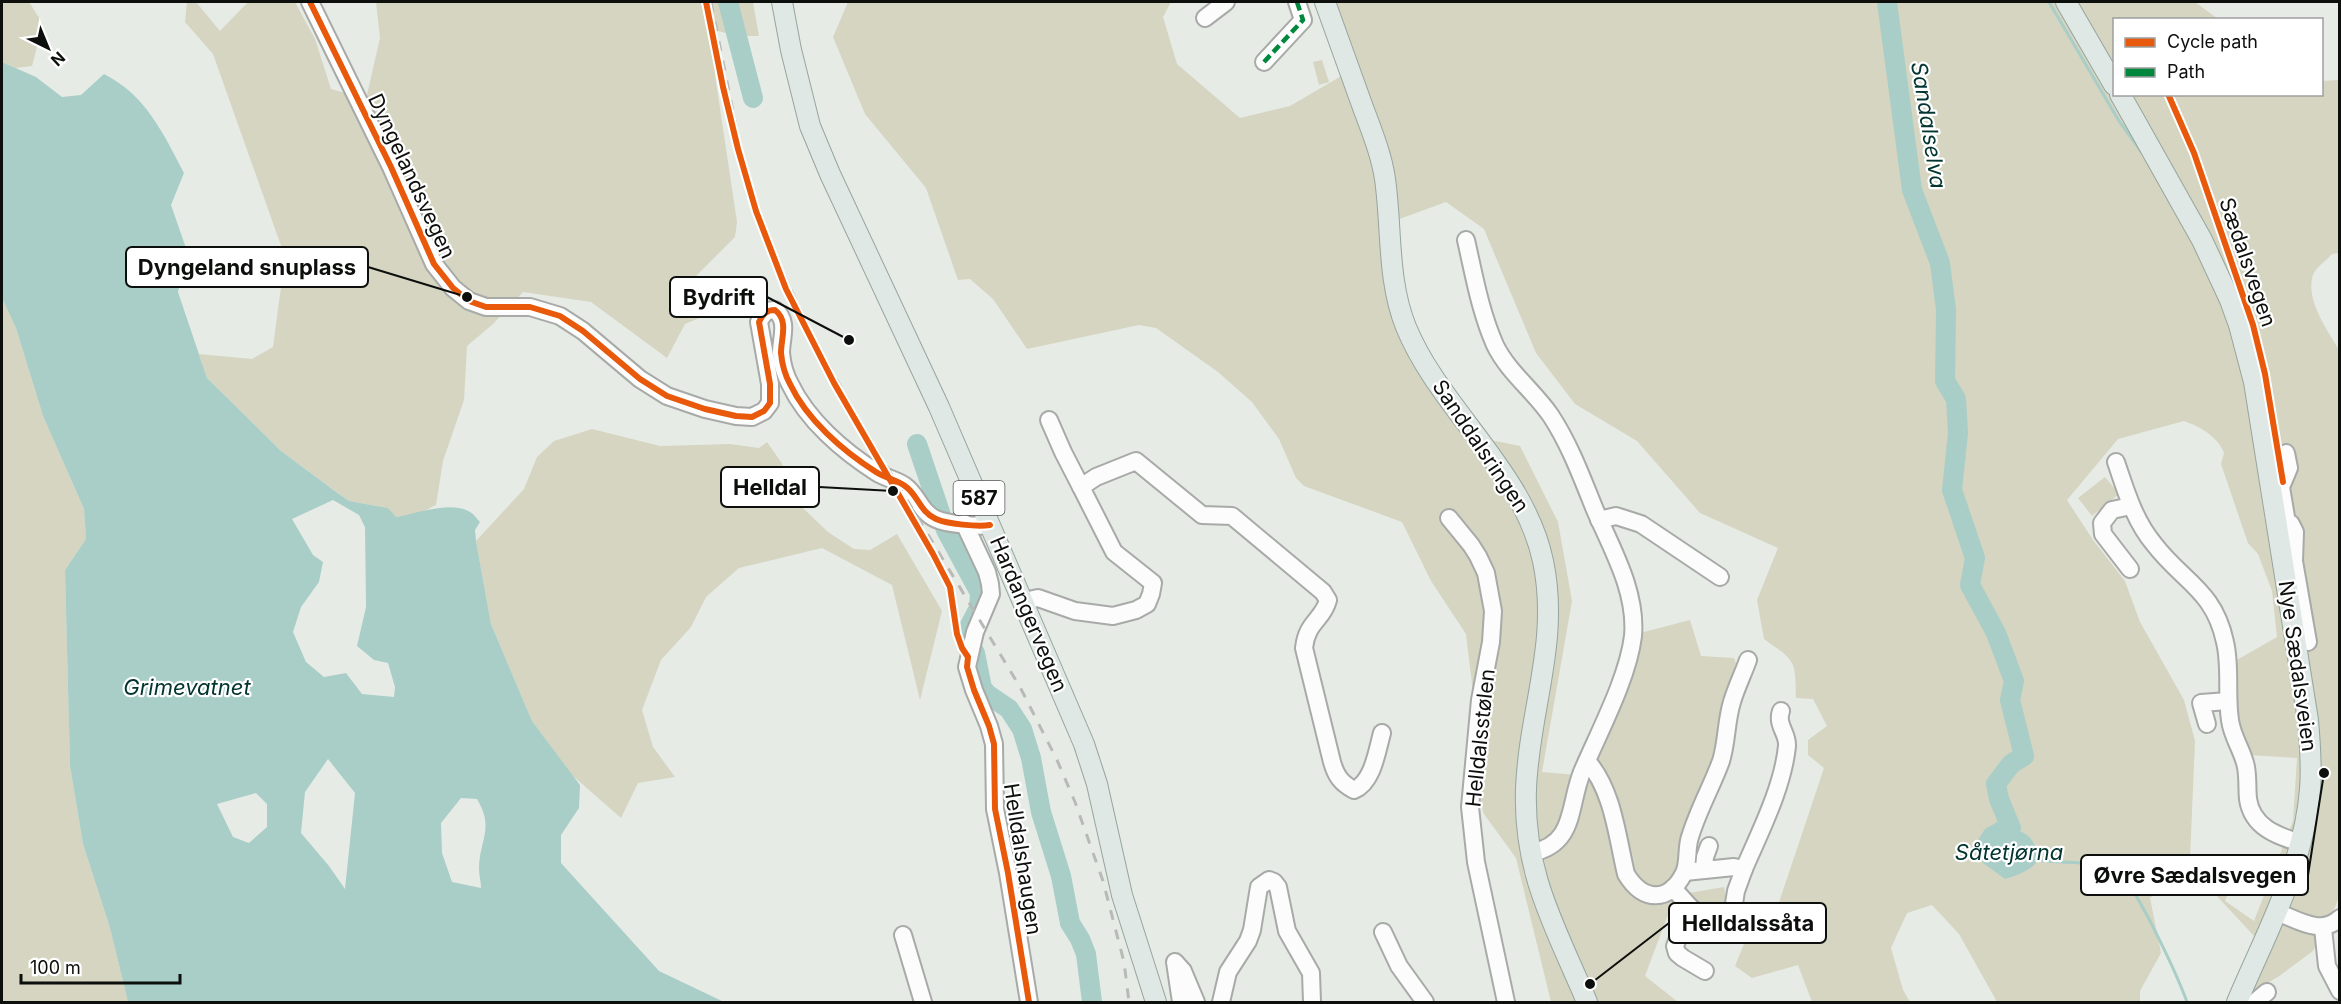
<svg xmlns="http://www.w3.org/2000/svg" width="2341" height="1004" font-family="Inter,sans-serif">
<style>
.green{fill:#d5d5c1;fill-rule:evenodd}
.water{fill:#a9cec7;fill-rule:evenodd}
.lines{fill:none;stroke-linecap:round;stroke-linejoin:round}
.stream{stroke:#a9cec7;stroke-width:3}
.river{stroke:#a9cec7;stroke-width:20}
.minor-casing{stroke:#a7aaa7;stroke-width:20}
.major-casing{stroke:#96a59d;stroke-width:22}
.minor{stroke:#fbfcfb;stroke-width:16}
.major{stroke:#dfe8e4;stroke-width:20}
.rail{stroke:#b8bab8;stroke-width:3;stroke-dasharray:10 10;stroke-linecap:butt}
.quiet{stroke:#00873e;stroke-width:4.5;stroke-dasharray:9 4.5;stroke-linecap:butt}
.cycleway-casing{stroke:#fff;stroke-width:10}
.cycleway{stroke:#e8590c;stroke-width:6}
.labels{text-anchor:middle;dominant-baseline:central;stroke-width:4.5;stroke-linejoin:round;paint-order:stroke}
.shield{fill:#fff;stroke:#565756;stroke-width:1.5}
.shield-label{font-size:20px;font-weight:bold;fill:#0d0f0d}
.street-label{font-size:21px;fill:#0d0f0d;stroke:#fff}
.water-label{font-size:22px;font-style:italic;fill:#023530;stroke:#fff}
.leader{fill:none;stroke:#0d0f0d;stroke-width:2}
.callout-dot{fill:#0d0f0d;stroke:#fff;stroke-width:2}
.callout{fill:#fff;stroke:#0d0f0d;stroke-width:2}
.callout-label{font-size:22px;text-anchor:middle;font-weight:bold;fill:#0d0f0d}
</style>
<rect width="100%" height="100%" fill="#e7ebe6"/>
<g class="green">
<polygon points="2,2 29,2 43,24 32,66 16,68 2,62"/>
<polygon points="187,2 196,2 220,31 248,2 295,2 315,39 331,89 366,99 380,38 376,2 753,2 759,36 736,36 715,30 715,75 737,222 735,237 695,277 709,314 685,324 667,358 591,302 523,292 493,324 467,346 464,400 443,461 436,505 418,514 395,517 388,508 349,501 281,451 207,378 199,354 252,359 273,347 285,257 213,54 185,22"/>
<path d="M848 2H1171L1163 17 1177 64 1240 118 1290 106 1355 68 1335 2H2195L2218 19 2114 20V94H2322V81L2339 80V253L2332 254C2327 260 2316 267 2313 275 2305 300 2327 329 2339 350L2340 892 2336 905 2313 951 2278 977 2249 993 2267 950 2215 894 2175 877 2150 898 2161 953 2140 991V1002H1997L1959 934 1932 905 1907 913 1891 948 1903 990 1910 1002H1812L1798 965 1752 978 1735 966 1746 939 1672 904 1645 976 1678 1002H1551L1516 858 1484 814 1471 771 1476 717 1466 634 1431 581 1402 522 1304 486 1296 478 1279 439 1252 402 1218 372 1156 328 1139 325 1027 349 993 299 970 279 958 280 926 188 865 114 833 37ZM1446 202 1484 229 1536 353 1575 404 1637 441 1700 513 1778 548 1757 600 1764 639C1796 662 1795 659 1796 698L1813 699 1827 726 1808 740V755L1824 768 1770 929 1729 913 1724 887 1689 893 1676 869 1715 748 1736 664 1734 658 1701 656 1690 620 1640 633 1577 775 1542 772 1572 601 1558 522 1520 446 1486 439 1403 332 1394 221ZM2184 421C2201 427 2218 437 2224 453L2221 464 2248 543 2258 554 2272 591 2277 637 2235 661 2233 701 2239 729 2249 755 2297 758 2293 821 2254 921 2225 901 2234 878 2190 859 2195 741 2184 700 2140 622 2125 581 2093 540 2067 500 2118 439ZM2000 821C2023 835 2034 829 2038 861Z"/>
<polygon points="1322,60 1329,82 1319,85 1313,62"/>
<polygon points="2,298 16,328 43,416 84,509 86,539 65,570 70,766 83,844 110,928 128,1002 2,1002"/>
<polygon points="592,429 660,446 730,444 759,448 767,442 781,462 803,508 828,532 854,549 870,550 897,534 942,611 920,700 892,585 822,548 739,568 706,597 691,627 661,660 642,710 653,747 675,777 638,783 621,818 573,776 532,721 491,624 476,541 524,489 537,457 554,441"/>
<polygon points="2105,477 2119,494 2092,516 2078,498"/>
</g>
<g class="water">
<path d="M2 62 36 77 62 97 81 95 104 74C146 95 163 133 184 173L171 205 187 251 178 292 207 378 281 451 335 491 349 501 388 508 396 517C415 514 452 500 470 512 474 514 477 519 480 522L475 530 476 541 491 624 532 721 580 785 579 808 561 835V863L659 971 724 1002H128L110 928 83 844 70 766 65 570 86 539 84 509 43 416 16 328 2 298ZM333 500 359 515 365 527 366 607 357 646 374 660 388 663 395 687 394 697 362 694 346 673 324 677 306 662 293 632 301 607 319 582 323 562 313 555 292 519ZM328 759 355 793 345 889 329 866 301 833 305 792ZM256 793 267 804V827L249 843 233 837 217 804ZM461 798 477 799C495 829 479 840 479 869 479 875 481 882 481 888L452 882 442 853 441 823Z"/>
<path d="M1999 821C2023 835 2034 829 2038 860 2031 871 2017 875 2005 879L1983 863 1976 843 1985 829Z"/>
</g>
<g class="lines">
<g class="stream">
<polyline points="2049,2 2119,121 2143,154"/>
<path d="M2038 860C2064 864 2090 860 2115 870 2133 877 2179 980 2187 1002"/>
</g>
<g class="river">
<polyline points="728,2 753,98"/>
<polyline points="1887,2 1912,190 1940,263 1946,310 1945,381 1956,399 1958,433 1952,490 1975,558 1970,585 1996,633 2014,681 2010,700 2024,756 2011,764 1996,784 1999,799 2011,828"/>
<polyline points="917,444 946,530 980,593 979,608 967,631 968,643 975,653 982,688 987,694 1009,709 1022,729 1031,758 1041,812 1061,876 1070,923 1080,939 1086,954 1092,1002"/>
</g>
<g class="minor-casing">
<g id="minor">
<path d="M310 2 391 167 434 264 453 288 469 301 486 307H530L560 316 583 331 640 379 667 396 705 409 736 416 752 417 764 411 770 403V384L759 322C763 314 766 310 775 310 789 321 781 338 781 353 782 364 785 375 790 384 807 420 843 451 876 472 885 478 897 480 905 486 918 495 920 512 936 519 947 524 978 527 990 525"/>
<polyline points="1205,18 1226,2"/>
<polyline points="1264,62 1303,20 1297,2"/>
<path d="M1466 240C1474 275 1480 311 1495 345 1508 372 1534 391 1551 416 1570 445 1582 478 1595 510 1612 549 1637 592 1633 636 1628 678 1599 732 1582 772 1568 807 1576 844 1531 853"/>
<polyline points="1049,420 1063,452 1081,487"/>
<polyline points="2286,453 2289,468 2281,487 2287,523"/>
<path d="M2116 462C2126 491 2134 520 2154 544 2183 582 2214 590 2225 642 2231 667 2226 694 2230 720 2232 737 2243 751 2246 767 2248 778 2247 789 2248 799 2252 827 2277 836 2301 843"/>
<polyline points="1449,518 1471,545 1478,556 1486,573 1493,611 1491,642 1480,700 1470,807 1476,862 1506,1002"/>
<polyline points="1599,520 1616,516 1641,524 1720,577"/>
<polyline points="964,523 987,572 990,584 991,594 975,632 967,667 974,690 989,726 994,744 995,809 1008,873 1029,1002"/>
<polyline points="2278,525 2291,524 2295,532 2294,561 2308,642"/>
<polyline points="2130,569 2103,534 2102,523 2112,510 2131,506"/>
<path d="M1024 601 1038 598 1075 611 1113 616 1136 610 1147 604 1151 594 1153 583 1114 552 1081 487 1096 477 1136 461 1202 515 1232 516 1323 592 1328 600C1323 620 1307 621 1304 648L1332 762C1336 776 1341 783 1354 790 1373 782 1377 751 1382 733"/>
<polyline points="2207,724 2201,703 2228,701"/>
<path d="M1587 761C1613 790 1617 836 1626 874 1643 902 1669 903 1684 873 1689 863 1686 848 1690 837 1698 810 1712 786 1721 761 1727 742 1726 721 1732 702 1736 688 1743 674 1748 660"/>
<polyline points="1704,869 1705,857 1709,846"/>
<path d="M1685 872 1734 867 1744 869C1760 832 1783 787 1787 746 1788 733 1776 725 1781 711"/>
<polyline points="1673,888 1690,907 1675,946 1677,953 1683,958 1705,971"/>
<polyline points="1690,907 1703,917 1722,925"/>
<polyline points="1733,910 1736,891 1744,869"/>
<path d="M2277 912C2298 920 2321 936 2340 918"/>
<polyline points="2323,928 2327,966 2340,991"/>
<polyline points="1383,932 1399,966 1425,1002"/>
<polyline points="903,935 923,1002"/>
<polyline points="1181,1002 1175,962 1183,971 1196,1002"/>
<polyline points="1221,1002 1228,972 1248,941 1252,930 1259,887 1269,880 1274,882 1278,887 1287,931 1311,973 1312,1002"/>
<polyline points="2255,1002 2267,992"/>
</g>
</g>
<g class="major-casing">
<g id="major">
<polyline points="782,2 791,50 810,126 830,174 939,407 1084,744 1097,784 1122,895 1156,1002"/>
<path d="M1325 2C1337 35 1349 69 1361 102 1370 127 1381 152 1385 179 1392 228 1387 280 1406 327 1439 408 1524 471 1543 561 1560 642 1529 709 1526 789 1523 874 1556 928 1587 1002"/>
<polyline points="2066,2 2114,85"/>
<path d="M2120 94 2202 240 2230 300 2239 325 2254 382 2308 720C2310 743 2312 766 2310 789 2304 866 2266 933 2237 1002"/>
</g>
</g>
<use href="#minor" class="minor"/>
<use href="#major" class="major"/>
<polyline class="rail" points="711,2 740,146 754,196 782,271 813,336 857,417 1020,687 1057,760 1075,802 1103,881 1124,962 1129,1002"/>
<polyline class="quiet" points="1264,62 1303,20 1297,2"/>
<g class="cycleway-casing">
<g id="cycleway">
<path d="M310 2 391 167 434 264 453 288 469 301 486 307H530L560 316 583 331 640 379 667 396 705 409 736 416 752 417 764 411 770 403V384L759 322C763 314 766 310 775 310 789 321 781 338 781 353 782 364 785 375 790 384 807 420 843 451 876 472 885 478 897 480 905 486 918 495 920 512 936 519 947 524 978 527 990 525"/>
<polyline points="706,2 723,87 738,149 756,211 786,289 834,383 933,554 950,587 957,634 962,648 968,657 967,667 974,690 989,726 994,744 995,809 1008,873 1029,1002"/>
<polyline points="2168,94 2194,153 2253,325 2265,374 2283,482"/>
</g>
</g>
<use href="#cycleway" class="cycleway"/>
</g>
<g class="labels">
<rect class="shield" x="953.5" y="481" width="51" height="34" rx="4.5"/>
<g class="shield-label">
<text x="979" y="498">587</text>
</g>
<g class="street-label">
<text transform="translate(412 176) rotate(65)">Dyngelandsvegen</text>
<text transform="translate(2248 262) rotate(71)">Sædalsvegen</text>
<text transform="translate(1481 446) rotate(56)">Sanddalsringen</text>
<text transform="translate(1029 614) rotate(67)">Hardangervegen</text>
<text transform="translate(2298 666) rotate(82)">Nye Sædalsveien</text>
<text transform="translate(1480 738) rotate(-84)">Helldalsstølen</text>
<text transform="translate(1023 859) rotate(81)">Helldalshaugen</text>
</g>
<g class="water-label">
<text transform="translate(1929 125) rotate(81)">Sandalselva</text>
<text x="187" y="687">Grimevatnet</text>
<text x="2009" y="852">Såtetjørna</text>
</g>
</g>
<path class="leader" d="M467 297L368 267M849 340L767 297M893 491L819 487M2324 773L2308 875M1590 984L1669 923"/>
<g class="callout-dot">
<circle cx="467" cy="297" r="6"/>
<circle cx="849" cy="340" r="6"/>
<circle cx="893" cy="491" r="6"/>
<circle cx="2324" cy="773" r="6"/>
<circle cx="1590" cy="984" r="6"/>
</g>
<g class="callout">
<rect x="126" y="247" width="242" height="40" rx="6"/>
<rect x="670" y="277" width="97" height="40" rx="6"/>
<rect x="721" y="467" width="98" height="40" rx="6"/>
<rect x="2081" y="855" width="227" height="40" rx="6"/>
<rect x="1669" y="903" width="157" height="40" rx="6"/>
</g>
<g class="callout-label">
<text x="247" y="275">Dyngeland snuplass</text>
<text x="719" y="305">Bydrift</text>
<text x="770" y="495">Helldal</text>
<text x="2195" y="883">Øvre Sædalsvegen</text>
<text x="1748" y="931">Helldalssåta</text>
</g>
<rect width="2341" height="1004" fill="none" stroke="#0d0f0d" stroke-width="6"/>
<rect x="2113" y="18" width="210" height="78" fill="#ffffff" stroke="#9e9f9e" stroke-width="1.5"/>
<rect x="2125" y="38" width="30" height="9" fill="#e8590c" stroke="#9e9f9e" stroke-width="1.5"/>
<text x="2167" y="48" font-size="18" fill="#0d0f0d">Cycle path</text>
<rect x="2125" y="68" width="30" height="9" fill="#00873e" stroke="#9e9f9e" stroke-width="1.5"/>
<text x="2167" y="78" font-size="18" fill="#0d0f0d">Path</text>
<g transform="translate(48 48) rotate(137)" stroke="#ffffff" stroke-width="4.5" paint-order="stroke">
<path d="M0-4.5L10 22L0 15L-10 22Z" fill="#0d0f0d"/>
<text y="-9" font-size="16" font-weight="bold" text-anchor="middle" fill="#0d0f0d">N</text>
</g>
<path d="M21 974v9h159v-9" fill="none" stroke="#0d0f0d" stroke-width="3"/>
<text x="30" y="974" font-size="18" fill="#0d0f0d" stroke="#ffffff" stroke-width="4.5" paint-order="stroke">100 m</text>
</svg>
